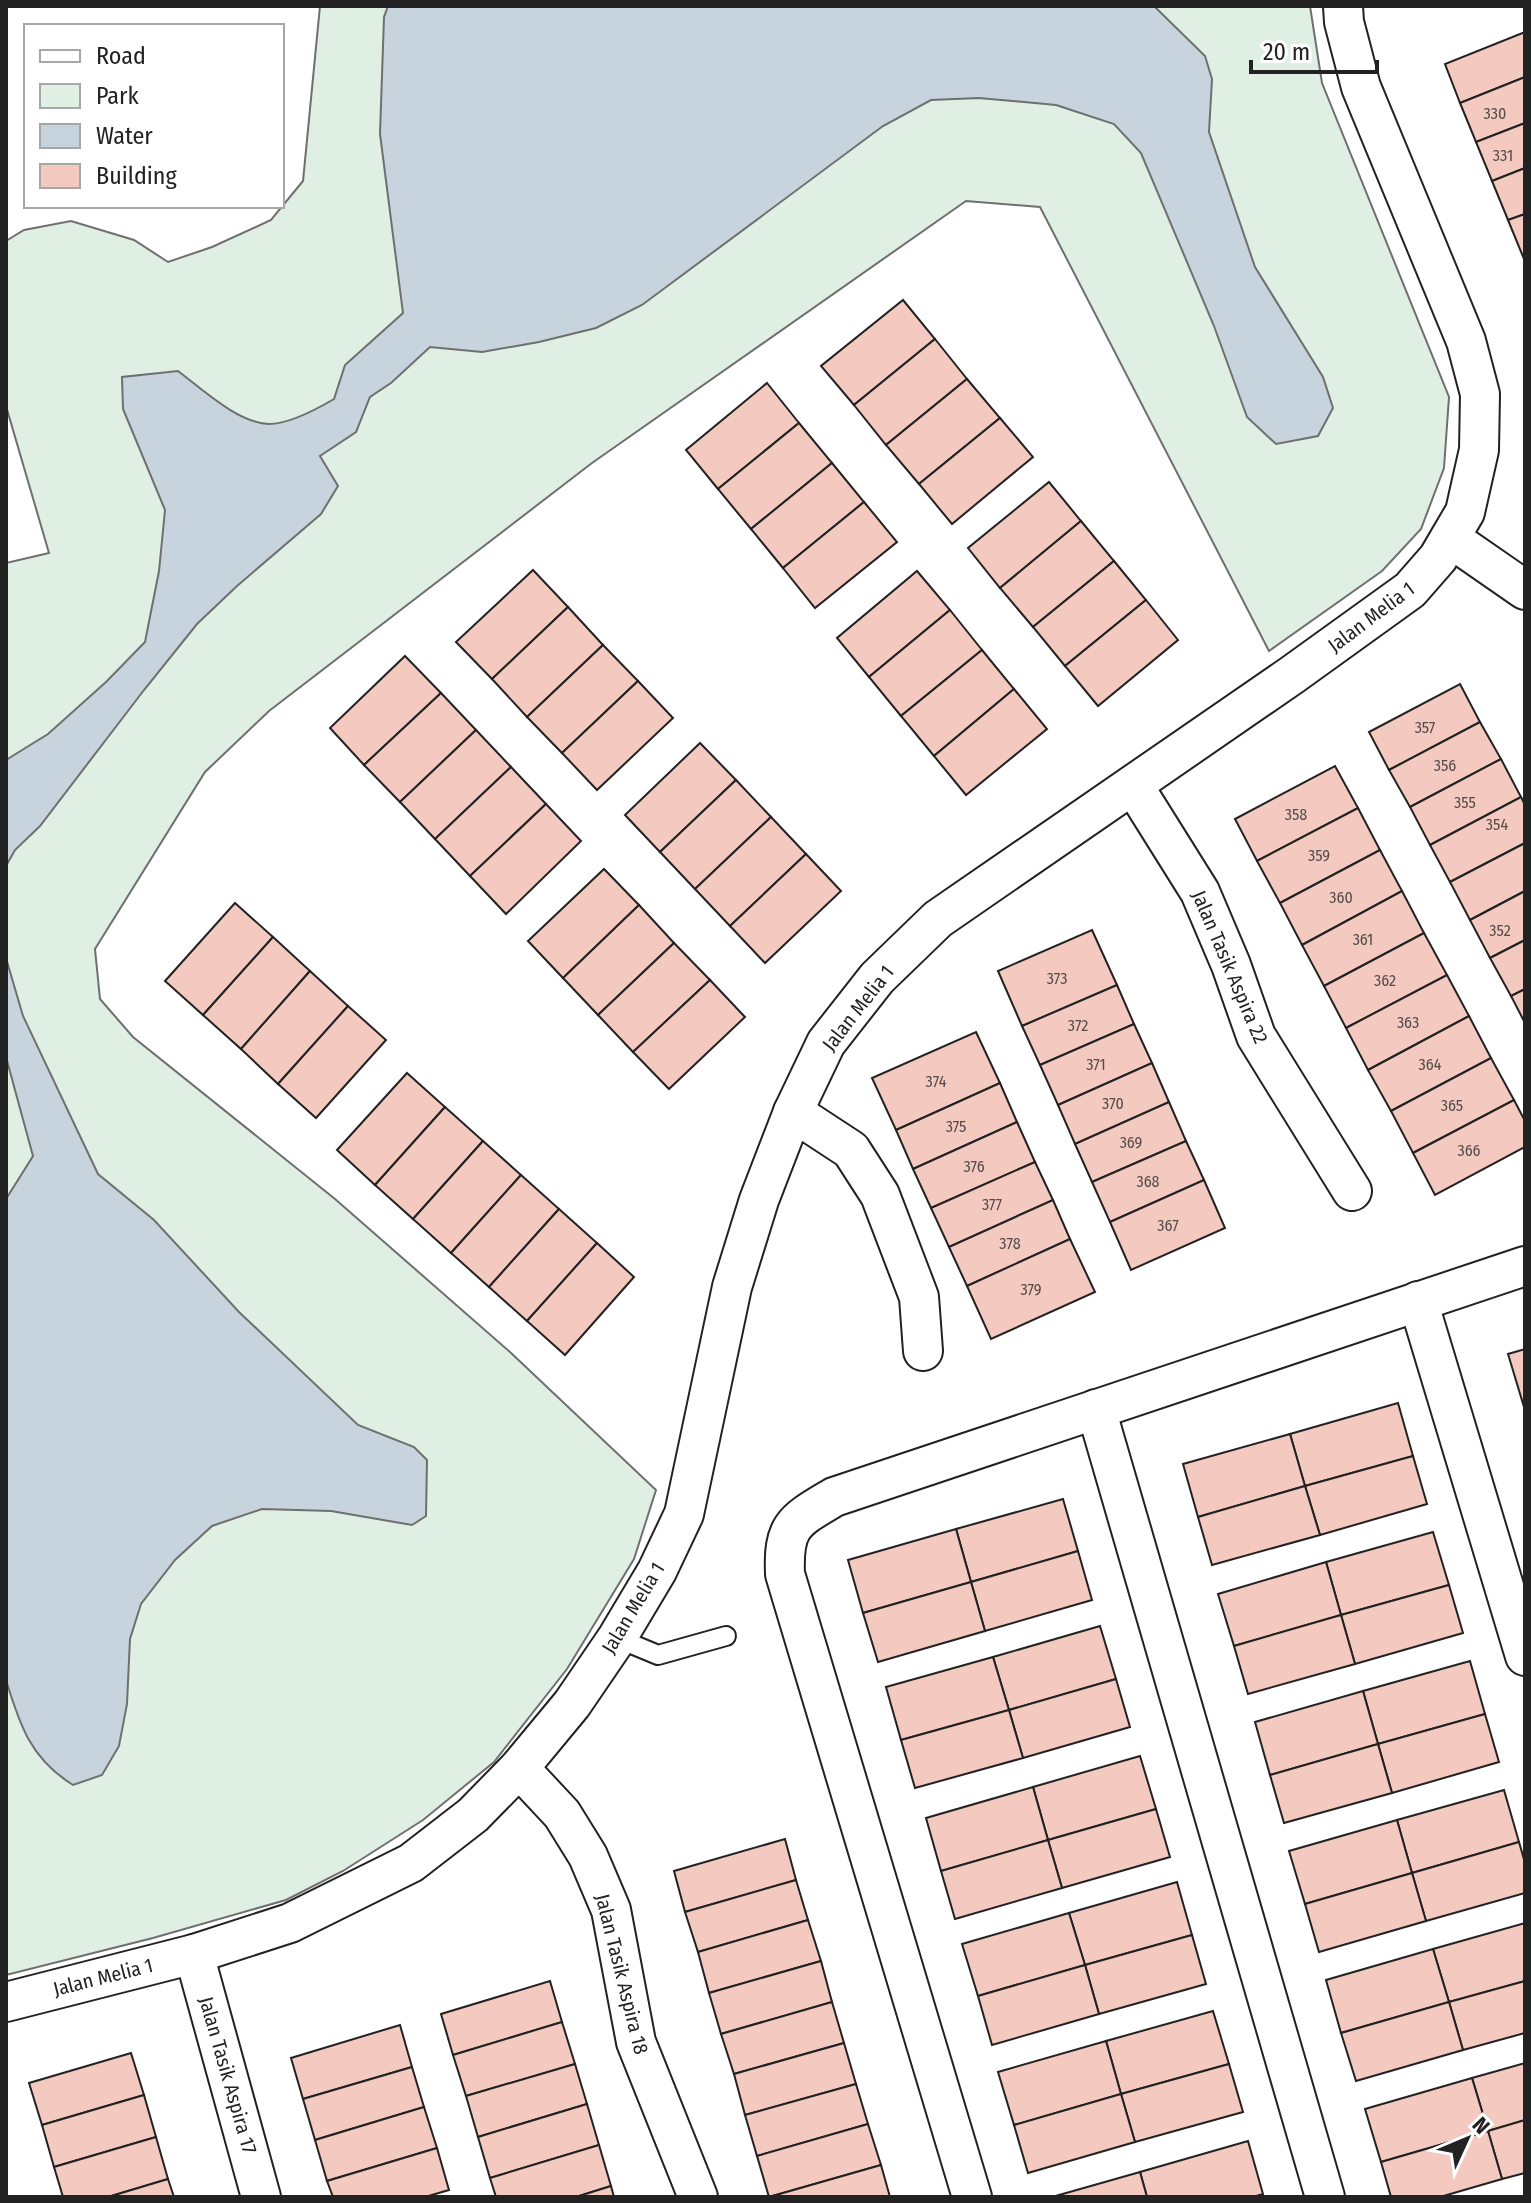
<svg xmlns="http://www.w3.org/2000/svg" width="1531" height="2203" font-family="'Fira Sans Condensed',sans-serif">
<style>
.green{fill:#e0efe3;stroke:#6f6f6f;stroke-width:2}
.water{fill:#c7d3dd;stroke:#6f6f6f;stroke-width:2}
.building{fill:#f3c9c0;stroke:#222;stroke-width:2}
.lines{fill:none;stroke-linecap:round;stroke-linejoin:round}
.service-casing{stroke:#222;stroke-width:22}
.minor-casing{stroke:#222;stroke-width:42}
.service{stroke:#fff;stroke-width:18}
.minor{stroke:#fff;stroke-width:38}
.labels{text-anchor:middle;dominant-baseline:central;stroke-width:6;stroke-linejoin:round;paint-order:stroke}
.number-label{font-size:16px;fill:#564c4a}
.street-label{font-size:20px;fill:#222;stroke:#fff}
</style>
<rect width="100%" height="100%" fill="#fff"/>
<polygon class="green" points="320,6 1310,6 1322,83 1449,397 1444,468 1421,529 1382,571 1269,651 1040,207 966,201 592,463 269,711 205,772 95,949 100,999 133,1037 335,1199 510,1352 656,1490 634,1559 567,1669 494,1762 423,1820 343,1871 286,1900 153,1938 6,1975 6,563 49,553 6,406 6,241 24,230 71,221 134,240 168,262 212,247 271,220 303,181"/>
<g class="water">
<path d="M388 6H1154L1205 56 1212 79 1209 132 1255 267 1323 377 1333 408 1318 436 1276 444 1247 417 1214 326 1141 153 1114 124 1056 105 979 98 931 100 883 126 642 305 596 328 539 342 482 352 430 347 391 383 370 397 356 432 320 456 338 486 321 514 237 586 197 624 144 690 40 826 15 850 6 866V760L48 734 106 682 145 642 159 571 165 510 123 409 122 377 178 371C202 389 238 423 269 424 289 424 317 409 334 399L345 365 403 313 380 134 384 17Z"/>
<path d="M6 958 23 1016 98 1174 154 1220 239 1312 358 1425 414 1447 427 1460 426 1516 412 1525 331 1511 262 1509 212 1526 175 1560 141 1604 130 1639 127 1704 119 1746 102 1775 73 1785C31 1759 20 1726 6 1680V1199L33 1156 6 1057Z"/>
</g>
<g class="building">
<polygon points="1525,32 1525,77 1460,103 1445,64"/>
<polygon points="1525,77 1525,123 1476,142 1460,103"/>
<polygon points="1525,123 1525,168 1492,181 1476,142"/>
<polygon points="1525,168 1525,214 1508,220 1492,181"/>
<polygon points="1525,214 1525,259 1524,259 1508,220"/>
<polygon points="903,300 935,339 854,405 821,366"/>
<polygon points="935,339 967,379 886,445 854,405"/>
<polygon points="967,379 1000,418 919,484 886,445"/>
<polygon points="767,383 799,423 718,489 686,450"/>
<polygon points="1000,418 1033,457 952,524 919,484"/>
<polygon points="799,423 832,463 751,529 718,489"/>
<polygon points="832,463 864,502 783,568 751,529"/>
<polygon points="1049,482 1081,521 1000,588 968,548"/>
<polygon points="864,502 897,542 815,608 783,568"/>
<polygon points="1081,521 1114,561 1033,627 1000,588"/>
<polygon points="1114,561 1146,600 1065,666 1033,627"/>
<polygon points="533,570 568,607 492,679 456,642"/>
<polygon points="917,571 950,610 869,677 837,638"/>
<polygon points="1146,600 1178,640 1098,706 1065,666"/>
<polygon points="568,607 603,645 527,717 492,679"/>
<polygon points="950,610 982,650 901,716 869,677"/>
<polygon points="603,645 638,681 562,753 527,717"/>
<polygon points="982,650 1014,689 934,756 901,716"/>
<polygon points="405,656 441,693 364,765 330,728"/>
<polygon points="638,681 673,718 597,790 562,753"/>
<polygon points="1460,684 1480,722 1389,770 1369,732"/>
<polygon points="1014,689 1047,729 966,795 934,756"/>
<polygon points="441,693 476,730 400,802 364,765"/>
<polygon points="1480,722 1501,759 1410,807 1389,770"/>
<polygon points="476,730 511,767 435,839 400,802"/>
<polygon points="700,743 736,780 660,852 625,815"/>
<polygon points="1501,759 1521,797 1430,845 1410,807"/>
<polygon points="1335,766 1358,808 1257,861 1235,819"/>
<polygon points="511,767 546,804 470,876 435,839"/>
<polygon points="736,780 771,817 695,889 660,852"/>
<polygon points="1521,797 1525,805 1525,843 1450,882 1430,845"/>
<polygon points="546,804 581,841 506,914 470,876"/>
<polygon points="1358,808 1380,850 1280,903 1257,861"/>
<polygon points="771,817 806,854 730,926 695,889"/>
<polygon points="1525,843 1525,891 1470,920 1450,882"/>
<polygon points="1380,850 1402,891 1302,945 1280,903"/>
<polygon points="806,854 841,891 765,963 730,926"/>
<polygon points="604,869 639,905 563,978 528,941"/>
<polygon points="1402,891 1424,933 1324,986 1302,945"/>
<polygon points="1525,891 1525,940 1490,958 1470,920"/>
<polygon points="235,903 273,937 203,1015 165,981"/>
<polygon points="639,905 674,943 598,1015 563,978"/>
<polygon points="1092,930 1117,985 1022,1026 998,971"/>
<polygon points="1424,933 1447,975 1346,1028 1324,986"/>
<polygon points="273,937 310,971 241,1049 203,1015"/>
<polygon points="1525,940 1525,989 1511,996 1490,958"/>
<polygon points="674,943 710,980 633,1052 598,1015"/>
<polygon points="310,971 348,1006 278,1084 241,1049"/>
<polygon points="1447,975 1469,1016 1368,1070 1346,1028"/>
<polygon points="710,980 745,1017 669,1089 633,1052"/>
<polygon points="1117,985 1134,1024 1040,1065 1022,1026"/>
<polygon points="1525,989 1525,1023 1511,996"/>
<polygon points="348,1006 386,1040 316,1118 278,1084"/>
<polygon points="1469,1016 1491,1058 1391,1111 1368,1070"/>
<polygon points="1134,1024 1152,1063 1058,1105 1040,1065"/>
<polygon points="976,1032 1000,1083 896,1130 872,1078"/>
<polygon points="1491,1058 1514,1100 1413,1153 1391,1111"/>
<polygon points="1152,1063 1169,1102 1075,1144 1058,1105"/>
<polygon points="407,1073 445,1107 375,1185 337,1150"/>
<polygon points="1000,1083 1017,1122 913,1169 896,1130"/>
<polygon points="1514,1100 1525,1121 1525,1147 1435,1195 1413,1153"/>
<polygon points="1169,1102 1186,1141 1092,1182 1075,1144"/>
<polygon points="445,1107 483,1141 413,1219 375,1185"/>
<polygon points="1017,1122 1035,1162 931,1208 913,1169"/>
<polygon points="483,1141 521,1175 451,1253 413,1219"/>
<polygon points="1186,1141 1204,1180 1110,1222 1092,1182"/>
<polygon points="1035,1162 1053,1200 949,1247 931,1208"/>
<polygon points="521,1175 559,1209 489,1287 451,1253"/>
<polygon points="1204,1180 1225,1228 1131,1270 1110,1222"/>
<polygon points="1053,1200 1070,1239 967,1286 949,1247"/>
<polygon points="559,1209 597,1243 527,1321 489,1287"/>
<polygon points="1070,1239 1095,1292 991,1339 967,1286"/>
<polygon points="597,1243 634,1277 565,1355 527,1321"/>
<polygon points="1525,1349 1525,1407 1524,1407 1508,1354"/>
<polygon points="1398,1403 1413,1456 1305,1486 1290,1434"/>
<polygon points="1290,1434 1305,1486 1198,1517 1183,1464"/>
<polygon points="1413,1456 1427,1504 1320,1535 1305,1486"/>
<polygon points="1305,1486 1320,1535 1212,1565 1198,1517"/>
<polygon points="1063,1499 1078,1551 971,1582 956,1529"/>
<polygon points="956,1529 971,1582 863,1613 848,1560"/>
<polygon points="1433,1532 1449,1585 1341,1615 1326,1562"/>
<polygon points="1078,1551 1092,1600 985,1631 971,1582"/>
<polygon points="1326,1562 1341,1615 1234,1646 1218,1594"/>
<polygon points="971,1582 985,1631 878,1662 863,1613"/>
<polygon points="1449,1585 1463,1633 1355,1664 1341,1615"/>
<polygon points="1341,1615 1355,1664 1248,1694 1234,1646"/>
<polygon points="1100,1626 1116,1679 1009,1710 993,1657"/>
<polygon points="993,1657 1009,1710 901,1740 886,1687"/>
<polygon points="1470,1661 1485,1714 1378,1744 1363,1691"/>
<polygon points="1116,1679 1130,1727 1023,1758 1009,1710"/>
<polygon points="1363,1691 1378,1744 1270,1775 1255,1722"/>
<polygon points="1009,1710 1023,1758 915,1788 901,1740"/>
<polygon points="1485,1714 1499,1762 1392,1793 1378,1744"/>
<polygon points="1378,1744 1392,1793 1284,1823 1270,1775"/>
<polygon points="1140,1756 1156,1809 1048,1840 1033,1787"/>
<polygon points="1033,1787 1048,1840 941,1871 926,1818"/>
<polygon points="1504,1790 1519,1842 1412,1873 1397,1820"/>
<polygon points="1156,1809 1170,1857 1062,1888 1048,1840"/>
<polygon points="1397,1820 1412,1873 1305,1904 1289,1851"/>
<polygon points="785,1839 796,1880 685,1912 674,1871"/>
<polygon points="1048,1840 1062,1888 955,1919 941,1871"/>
<polygon points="1519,1842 1525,1863 1525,1893 1426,1921 1412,1873"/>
<polygon points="1412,1873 1426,1921 1319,1952 1305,1904"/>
<polygon points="796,1880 808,1920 698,1952 685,1912"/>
<polygon points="1177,1882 1192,1935 1085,1965 1069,1913"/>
<polygon points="1069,1913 1085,1965 978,1996 962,1944"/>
<polygon points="808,1920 821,1961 709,1993 698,1952"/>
<polygon points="1525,1923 1525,1981 1449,2002 1433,1949"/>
<polygon points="1192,1935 1206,1984 1099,2014 1085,1965"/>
<polygon points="1433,1949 1449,2002 1341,2033 1326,1980"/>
<polygon points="821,1961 832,2002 721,2034 709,1993"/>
<polygon points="1085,1965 1099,2014 992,2045 978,1996"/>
<polygon points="550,1981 562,2022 453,2055 441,2014"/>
<polygon points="1525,1981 1525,2033 1463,2050 1449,2002"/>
<polygon points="832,2002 844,2043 734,2074 721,2034"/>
<polygon points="1449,2002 1463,2050 1356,2081 1341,2033"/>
<polygon points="1213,2011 1229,2064 1121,2094 1106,2041"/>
<polygon points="562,2022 575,2064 466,2096 453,2055"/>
<polygon points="400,2025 412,2067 303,2099 291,2058"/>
<polygon points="1106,2041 1121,2094 1014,2125 998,2072"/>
<polygon points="844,2043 856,2084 745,2115 734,2074"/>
<polygon points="131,2053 144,2095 42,2125 29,2083"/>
<polygon points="1525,2063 1525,2120 1488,2131 1472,2078"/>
<polygon points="575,2064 587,2104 478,2137 466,2096"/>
<polygon points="1229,2064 1243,2112 1135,2142 1121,2094"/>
<polygon points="412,2067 424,2107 315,2140 303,2099"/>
<polygon points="1472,2078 1488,2131 1381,2162 1365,2109"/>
<polygon points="856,2084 868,2124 757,2156 745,2115"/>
<polygon points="1121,2094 1135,2142 1028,2173 1014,2125"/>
<polygon points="144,2095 156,2137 54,2167 42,2125"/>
<polygon points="587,2104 599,2145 490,2178 478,2137"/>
<polygon points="424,2107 437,2148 327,2181 315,2140"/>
<polygon points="1525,2120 1525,2173 1502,2179 1488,2131"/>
<polygon points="868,2124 881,2165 769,2197 757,2156"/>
<polygon points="1488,2131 1502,2179 1440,2197 1391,2197 1381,2162"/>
<polygon points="156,2137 168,2179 108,2197 63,2197 54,2167"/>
<polygon points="1248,2141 1263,2194 1253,2197 1147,2197 1140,2172"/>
<polygon points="599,2145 611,2186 576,2197 496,2197 490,2178"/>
<polygon points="437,2148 449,2190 425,2197 333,2197 327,2181"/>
<polygon points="881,2165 890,2197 769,2197"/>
<polygon points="1140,2172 1147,2197 1052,2197"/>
<polygon points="168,2179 174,2197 108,2197"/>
<polygon points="611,2186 614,2197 576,2197"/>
</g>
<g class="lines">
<g class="service-casing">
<polyline id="service" points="617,1638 658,1655 726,1636"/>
</g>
<g class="minor-casing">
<g id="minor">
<polyline points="1450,538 1525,590"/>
<polyline points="1133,785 1200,892 1231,965 1256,1036 1352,1191"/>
<polyline points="793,1112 851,1150 880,1195 919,1297 923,1351"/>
<polyline points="1418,1301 1525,1656"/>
<polyline points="1096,1409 1325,2197"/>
<polyline points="519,1768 562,1814 588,1856 611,1910 636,2042 698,2197"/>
<polyline points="194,1954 261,2197"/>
<polyline points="6,2002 194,1954 290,1923 411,1863 473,1815 519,1768 572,1704 617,1638 657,1571 684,1514 732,1287 759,1200 793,1112 826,1043 877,978 938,919 1292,675 1410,590 1438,558 1465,512 1479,450 1480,394 1466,341 1361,87 1344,22 1343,6"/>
<path d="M972 2197 785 1574C783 1525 794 1521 834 1497L1525 1266"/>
</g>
</g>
<use href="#service" class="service"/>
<use href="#minor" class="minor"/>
</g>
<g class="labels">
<g class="number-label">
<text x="1495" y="113">330</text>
<text x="1503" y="155">331</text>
<text x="1425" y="727">357</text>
<text x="1445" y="765">356</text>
<text x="1465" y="802">355</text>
<text x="1296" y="814">358</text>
<text x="1497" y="824">354</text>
<text x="1319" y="855">359</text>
<text x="1341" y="897">360</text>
<text x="1500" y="930">352</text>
<text x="1363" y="939">361</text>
<text x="1057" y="978">373</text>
<text x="1385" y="980">362</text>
<text x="1408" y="1022">363</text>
<text x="1078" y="1025">372</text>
<text x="1096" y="1064">371</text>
<text x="1430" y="1064">364</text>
<text x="936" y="1081">374</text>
<text x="1113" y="1103">370</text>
<text x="1452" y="1105">365</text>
<text x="956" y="1126">375</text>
<text x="1131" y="1142">369</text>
<text x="1469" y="1150">366</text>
<text x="974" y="1166">376</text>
<text x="1148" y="1181">368</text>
<text x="992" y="1204">377</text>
<text x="1168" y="1225">367</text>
<text x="1010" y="1243">378</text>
<text x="1031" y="1289">379</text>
</g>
<g class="street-label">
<text transform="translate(1371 617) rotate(-37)">Jalan Melia 1</text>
<text transform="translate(1230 967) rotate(67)">Jalan Tasik Aspira 22</text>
<text transform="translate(858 1008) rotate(-52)">Jalan Melia 1</text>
<text transform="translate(633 1608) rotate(-59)">Jalan Melia 1</text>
<text transform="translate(622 1974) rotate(76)">Jalan Tasik Aspira 18</text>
<text transform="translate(103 1977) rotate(-14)">Jalan Melia 1</text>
<text transform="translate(228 2075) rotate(74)">Jalan Tasik Aspira 17</text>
</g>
</g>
<rect width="1531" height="2203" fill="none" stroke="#222222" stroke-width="16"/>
<rect x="24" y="24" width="260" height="184" fill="#ffffff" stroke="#a7a7a7" stroke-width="2"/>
<rect x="40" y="50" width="40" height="12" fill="#ffffff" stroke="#a7a7a7" stroke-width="2"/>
<text x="96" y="64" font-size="24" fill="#222222">Road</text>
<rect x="40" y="84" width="40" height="24" fill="#e0efe3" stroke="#a7a7a7" stroke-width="2"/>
<text x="96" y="104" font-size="24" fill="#222222">Park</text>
<rect x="40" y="124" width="40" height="24" fill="#c7d3dd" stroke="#a7a7a7" stroke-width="2"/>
<text x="96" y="144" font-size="24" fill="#222222">Water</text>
<rect x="40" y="164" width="40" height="24" fill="#f3c9c0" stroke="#a7a7a7" stroke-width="2"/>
<text x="96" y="184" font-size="24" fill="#222222">Building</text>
<g transform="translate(1467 2139) rotate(46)" stroke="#ffffff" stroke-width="6" paint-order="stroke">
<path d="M0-6L14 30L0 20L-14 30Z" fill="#222222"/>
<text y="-12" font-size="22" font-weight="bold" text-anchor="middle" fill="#222222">N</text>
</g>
<path d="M1251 60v12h126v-12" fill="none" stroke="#222222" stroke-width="4"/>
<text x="1263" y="60" font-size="24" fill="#222222" stroke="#ffffff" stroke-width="6" paint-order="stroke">20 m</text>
</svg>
